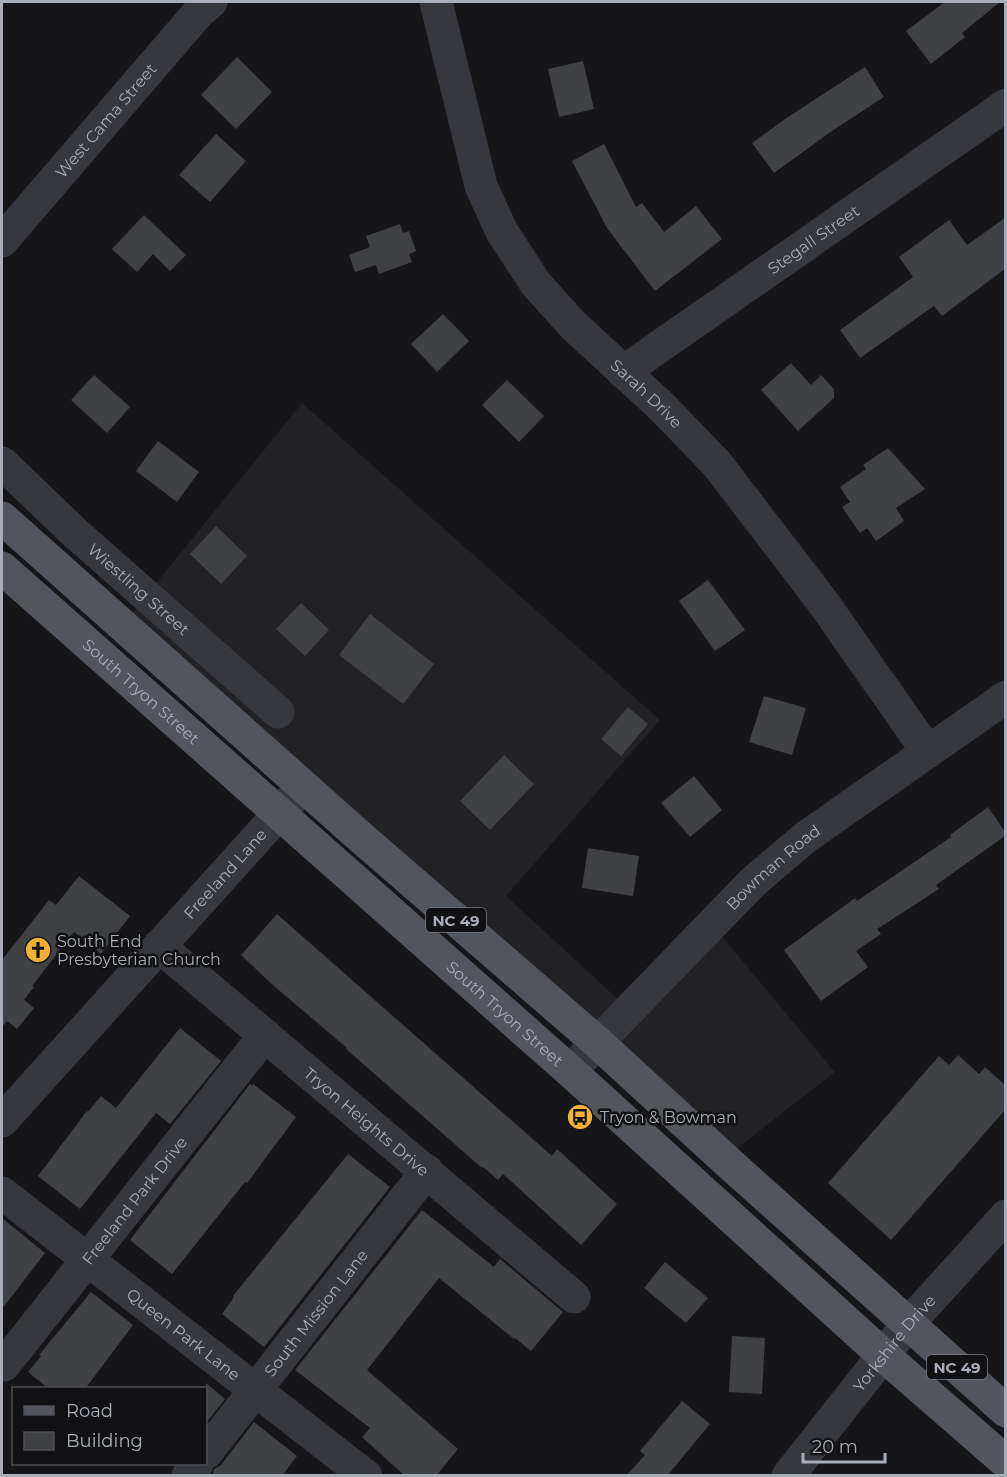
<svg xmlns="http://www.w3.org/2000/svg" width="1007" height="1477" font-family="Montserrat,sans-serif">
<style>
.built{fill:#222225}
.building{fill:#404145}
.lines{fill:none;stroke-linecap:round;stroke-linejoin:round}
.minor{stroke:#37383d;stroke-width:33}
.major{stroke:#53555c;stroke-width:33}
.labels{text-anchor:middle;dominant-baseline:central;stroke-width:5;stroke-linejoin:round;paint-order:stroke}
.shield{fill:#111113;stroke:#7b7e86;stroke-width:1.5}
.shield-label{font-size:15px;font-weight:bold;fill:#a8adb8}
.street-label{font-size:16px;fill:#a8adb8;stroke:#111113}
.poi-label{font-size:16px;fill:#a8adb8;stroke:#111113;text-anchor:start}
</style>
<rect width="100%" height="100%" fill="#161618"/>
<polygon class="built" points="302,403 660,720 506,896 621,1002 705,916 835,1072 736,1149 132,613"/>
<g class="building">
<polygon points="945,2 1000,2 962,33 965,37 931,64 906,31"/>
<polygon points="237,57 272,92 236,129 201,95"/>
<polygon points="583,61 594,109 559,117 548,69"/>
<polygon points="865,67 884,97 829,133 774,173 752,143 788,117"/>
<polygon points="216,134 246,161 210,202 179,175"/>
<polygon points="604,144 636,207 642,203 664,232 696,206 722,239 655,291 607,228 572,161"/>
<polygon points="144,215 186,255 170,271 153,254 137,272 112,249"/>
<polygon points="1005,218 1005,269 942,316 934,306 860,358 840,330 913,277 899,257 949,220 967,245"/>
<polygon points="400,224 403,233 409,231 416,251 409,254 412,262 379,274 376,265 355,272 349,255 370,247 366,236"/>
<polygon points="443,314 469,341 437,372 411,344"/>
<polygon points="791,363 811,385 821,375 834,389 834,398 798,431 761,390"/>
<polygon points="94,375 130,407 107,433 71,400"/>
<polygon points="507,380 544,416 519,442 482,405"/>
<polygon points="158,441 199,472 177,502 136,471"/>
<polygon points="888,448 925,489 896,508 904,521 876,541 867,528 860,533 842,507 850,502 840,487 866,469 863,465"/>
<polygon points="216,526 247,556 221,584 190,554"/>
<polygon points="708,580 745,630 715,651 679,601"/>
<polygon points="301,603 329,630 305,656 276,629"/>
<polygon points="370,614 434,664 403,704 339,655"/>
<polygon points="764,696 806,708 792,755 749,742"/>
<polygon points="628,707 648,724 621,756 601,739"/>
<polygon points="504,755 534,784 490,830 460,801"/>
<polygon points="694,776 722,810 690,837 661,803"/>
<polygon points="988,807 1005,832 1005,836 936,885 939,889 877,929 881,934 856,951 868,967 821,1001 784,950 855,898 857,901 951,837 950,835"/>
<polygon points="588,848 639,856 633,896 582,888"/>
<polygon points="79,876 130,916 101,954 74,932 32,986 34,987 24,1000 34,1008 17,1029 7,1021 2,1027 2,960 49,900 56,905"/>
<polygon points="277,914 552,1156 557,1149 617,1204 581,1245 503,1174 498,1180 483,1167 482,1168 346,1049 347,1048 274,986 241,955"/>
<polygon points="180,1028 221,1061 170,1124 156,1113 80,1209 38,1176 87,1111 88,1112 101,1096 116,1108"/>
<polygon points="958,1055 979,1074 985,1067 1005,1085 1005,1110 891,1240 828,1183 939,1056 949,1065"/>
<polygon points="250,1084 252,1086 253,1084 296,1117 247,1183 245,1182 172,1274 130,1240"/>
<polygon points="348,1154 390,1187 264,1347 222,1314 234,1297 233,1296"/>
<polygon points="422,1210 494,1267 500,1259 563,1312 531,1351 515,1338 514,1339 439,1278 367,1370 458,1449 436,1476 405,1476 362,1437 370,1428 295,1370"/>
<polygon points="2,1218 45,1253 2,1309"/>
<polygon points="665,1262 708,1298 686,1323 644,1288"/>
<polygon points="91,1292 133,1325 85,1389 49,1389 28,1372 41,1356 39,1355"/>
<polygon points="732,1336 765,1338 762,1394 729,1392"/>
<polygon points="206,1383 225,1399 206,1423"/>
<polygon points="682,1401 710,1424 667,1476 626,1476 645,1455 640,1451"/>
<polygon points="254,1422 297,1456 282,1476 212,1476 214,1469 221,1465"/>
</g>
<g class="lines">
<g class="minor">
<path id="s1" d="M436 2 481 186 502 232 536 284 573 325 662 407 717 464 822 601 928 752"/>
<path id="s2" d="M2 241 198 13 211 2"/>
<path id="s3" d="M623 372 1006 105"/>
<path id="s4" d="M2 463 74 532 278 712"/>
<path id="s5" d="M159 946 574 1297"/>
<path id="s6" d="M570 1071 753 882 806 837 1006 697"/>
<path id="s7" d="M2 1121 303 787"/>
<path id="s8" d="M2 1193 366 1476"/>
<path id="s9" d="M4 1365 265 1035"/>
<path id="s10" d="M206 1453 427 1171"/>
<polyline points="188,1476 197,1464"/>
<path id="s11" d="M788 1476 908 1324 1006 1216"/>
</g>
<g class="major">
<polyline points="2,518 357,834 597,1042 730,1164 1006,1411"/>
<path id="s12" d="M2 568 570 1071 883 1355 1006 1462"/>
</g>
</g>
<defs>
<g id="church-disc" transform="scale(1.35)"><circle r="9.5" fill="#f2b134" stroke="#111113"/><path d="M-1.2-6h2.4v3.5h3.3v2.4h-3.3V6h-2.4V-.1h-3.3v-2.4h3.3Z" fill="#111"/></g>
<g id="bus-disc" transform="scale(1.35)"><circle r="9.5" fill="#f2b134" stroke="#111113"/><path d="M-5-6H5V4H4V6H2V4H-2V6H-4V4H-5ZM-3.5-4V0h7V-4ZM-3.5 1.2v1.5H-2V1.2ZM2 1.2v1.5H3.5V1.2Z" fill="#111"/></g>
</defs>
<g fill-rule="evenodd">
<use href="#church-disc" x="38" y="950"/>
<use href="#bus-disc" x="580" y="1117"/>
</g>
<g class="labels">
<g class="shield">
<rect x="426" y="908" width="60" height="24" rx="4.5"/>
<rect x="927" y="1355" width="60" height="24" rx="4.5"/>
</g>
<g class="shield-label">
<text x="456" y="920">NC 49</text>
<text x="957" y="1367">NC 49</text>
</g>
<g class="street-label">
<text stroke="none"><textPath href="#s2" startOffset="159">West Cama Street</textPath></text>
<text stroke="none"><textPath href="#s3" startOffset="232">Stegall Street</textPath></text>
<text stroke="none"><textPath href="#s1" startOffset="458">Sarah Drive</textPath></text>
<text stroke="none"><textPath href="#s4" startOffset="186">Wiestling Street</textPath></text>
<text stroke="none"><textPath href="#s12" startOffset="186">South Tryon Street</textPath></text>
<text stroke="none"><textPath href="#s6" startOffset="288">Bowman Road</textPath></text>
<text stroke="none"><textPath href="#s7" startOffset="333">Freeland Lane</textPath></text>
<text stroke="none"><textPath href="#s12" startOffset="672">South Tryon Street</textPath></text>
<text stroke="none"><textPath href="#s5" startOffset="272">Tryon Heights Drive</textPath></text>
<text stroke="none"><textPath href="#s9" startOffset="210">Freeland Park Drive</textPath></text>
<text stroke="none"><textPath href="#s10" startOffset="178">South Mission Lane</textPath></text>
<text stroke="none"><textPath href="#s8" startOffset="230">Queen Park Lane</textPath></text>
<text stroke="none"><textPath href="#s11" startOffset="170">Yorkshire Drive</textPath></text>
</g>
<g class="poi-label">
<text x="57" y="941">South End<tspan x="57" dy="18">Presbyterian Church</tspan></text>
<text x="600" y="1117">Tryon &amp; Bowman</text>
</g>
</g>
<rect width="1007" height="1477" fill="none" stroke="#a8adb8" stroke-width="6"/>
<rect x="12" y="1387" width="195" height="78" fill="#111113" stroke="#4d4f55" stroke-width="1.5"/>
<rect x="24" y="1406" width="30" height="9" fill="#53555c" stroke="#4d4f55" stroke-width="1.5"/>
<text x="66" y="1417" font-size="18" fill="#a8adb8">Road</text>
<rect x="24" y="1432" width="30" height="18" fill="#404145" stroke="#4d4f55" stroke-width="1.5"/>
<text x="66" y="1447" font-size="18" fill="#a8adb8">Building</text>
<path d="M803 1453v9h82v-9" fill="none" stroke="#a8adb8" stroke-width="3"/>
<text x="812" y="1453" font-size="18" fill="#a8adb8" stroke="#111113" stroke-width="4.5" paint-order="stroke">20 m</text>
</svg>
